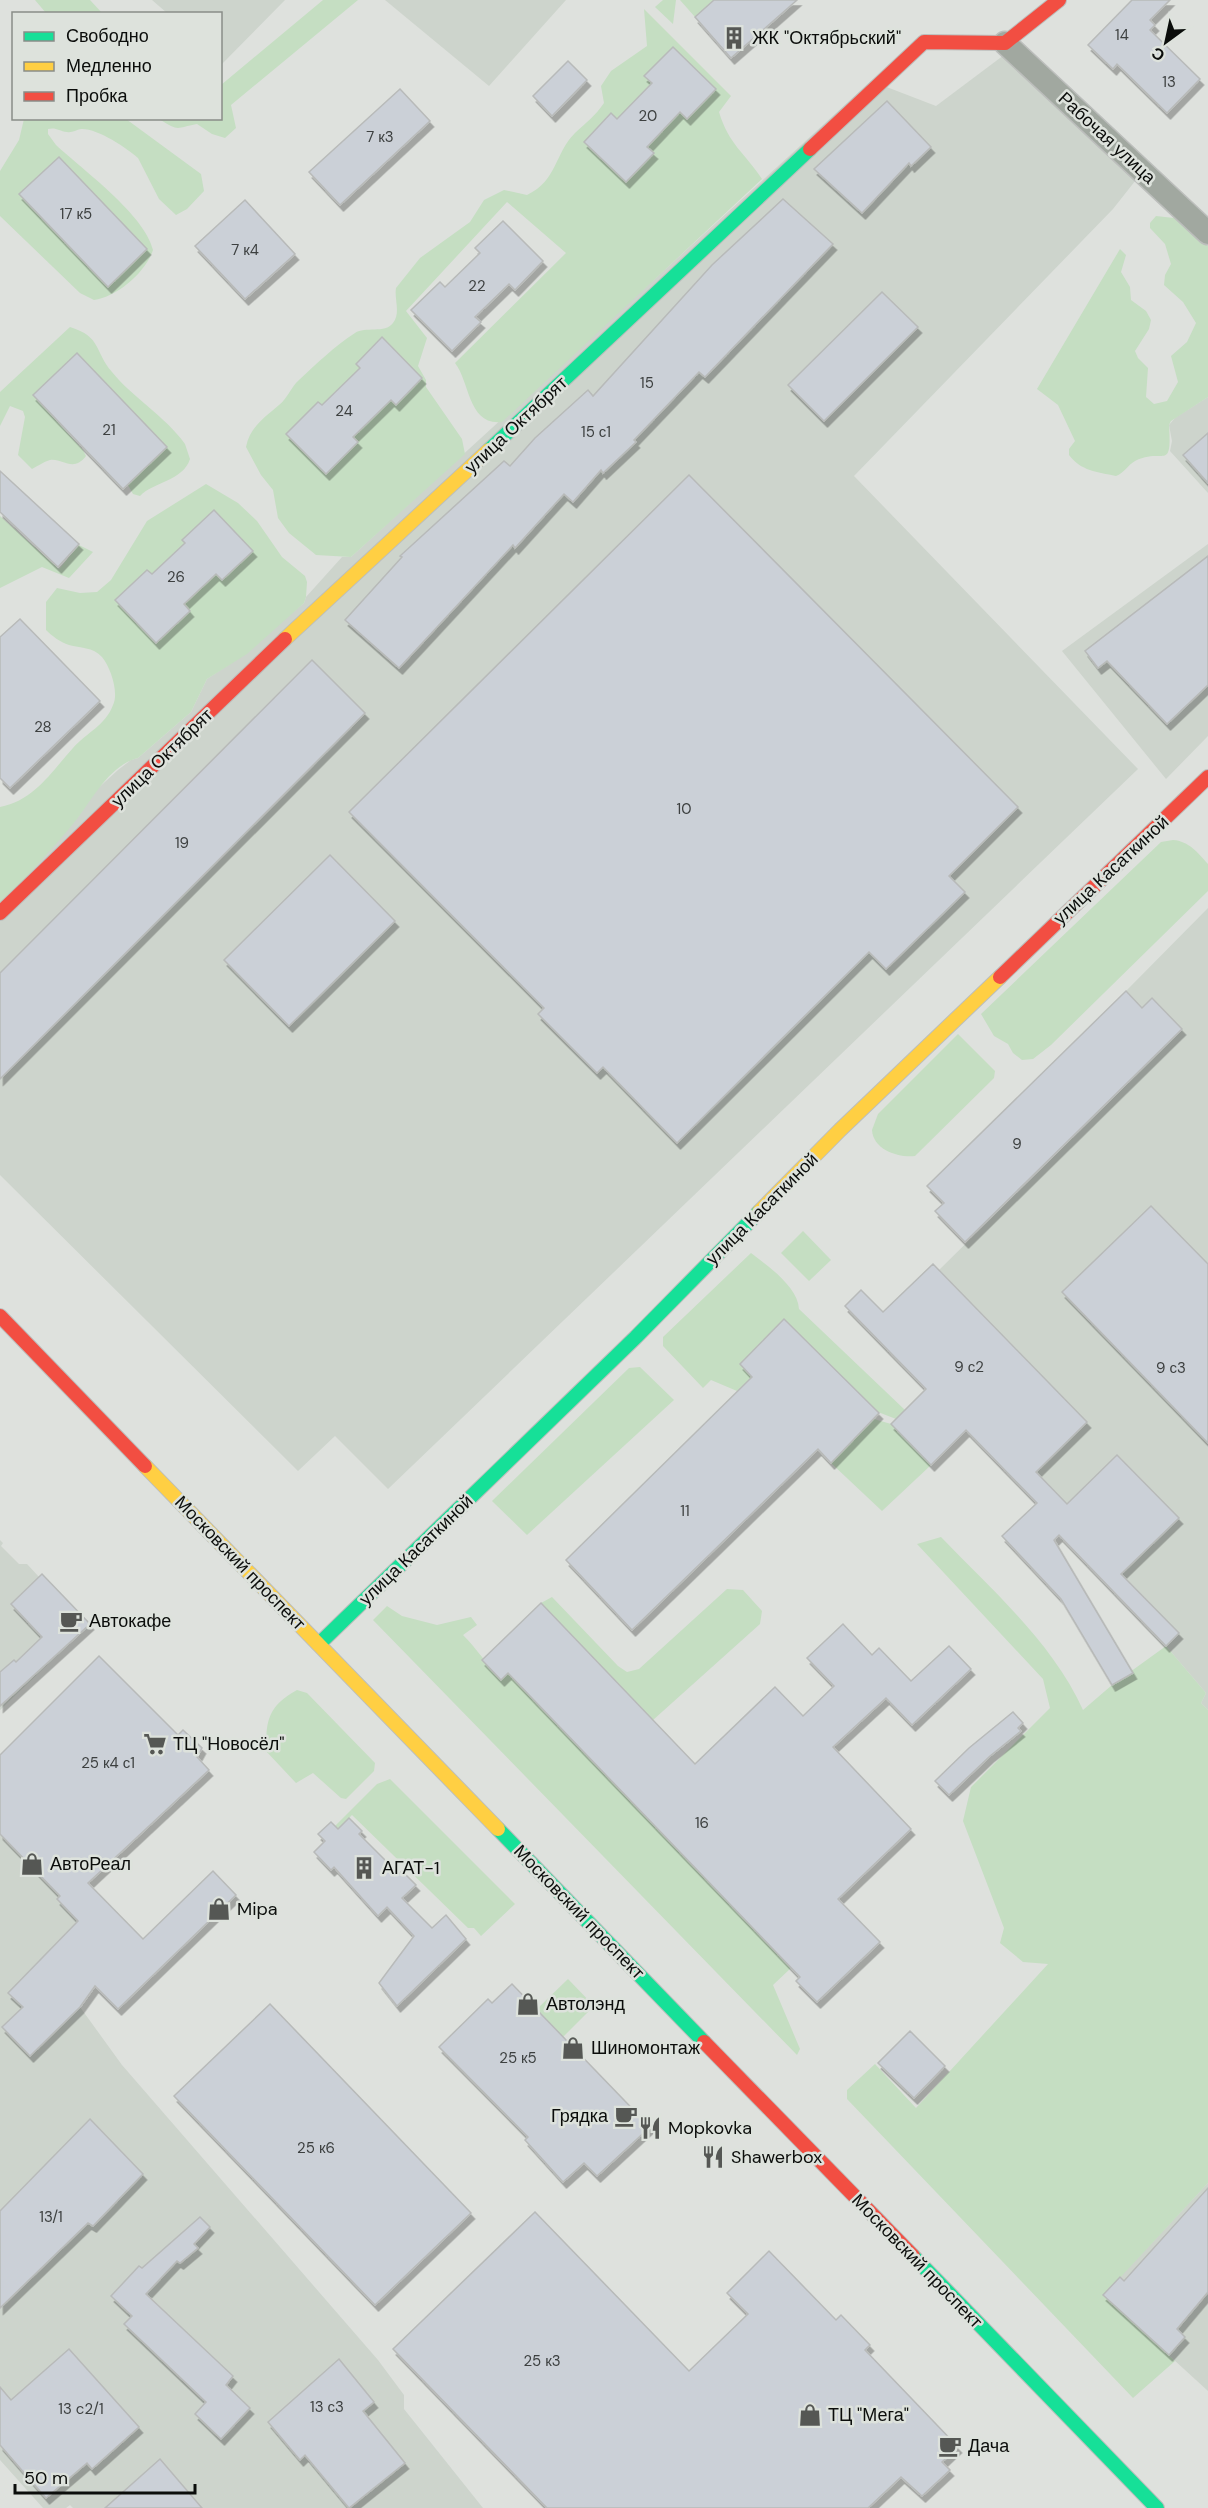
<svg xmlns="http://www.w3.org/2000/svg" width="1208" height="2508" font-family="'DM Sans',sans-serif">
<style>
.built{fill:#cdd4cc}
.green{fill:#c5dec2}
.building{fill:#cbd0d7;stroke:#b8bab9;stroke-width:1.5;filter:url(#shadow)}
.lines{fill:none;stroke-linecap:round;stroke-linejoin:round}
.street-casing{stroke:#bcbebc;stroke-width:25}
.fast-casing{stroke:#bcbebc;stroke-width:16}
.slow-casing{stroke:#bcbebc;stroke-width:16}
.jam-casing{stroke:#bcbebc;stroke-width:16}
.street{stroke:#a1a8a0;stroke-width:22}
.fast{stroke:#16e098;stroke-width:14}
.slow{stroke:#ffcf43;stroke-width:14}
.jam{stroke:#f24e42;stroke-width:14}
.labels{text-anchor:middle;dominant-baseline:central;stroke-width:5;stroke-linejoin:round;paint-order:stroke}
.number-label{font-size:15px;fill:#3d4040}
.poi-label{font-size:18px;fill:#0b0d0b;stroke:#dde2dc;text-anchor:start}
.street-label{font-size:18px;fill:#0b0d0b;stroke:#dde2dc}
</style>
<defs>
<filter id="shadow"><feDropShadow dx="3.5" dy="6" stdDeviation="0" flood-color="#0004"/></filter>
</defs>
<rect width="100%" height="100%" fill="#dee1dd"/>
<g class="built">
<polygon points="152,0 285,0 221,65 220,14 167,13"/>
<polygon points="385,0 566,0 489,86"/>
<polygon points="1016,46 1143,171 1113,209 854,476 1138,769 388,1489 335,1436 298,1471 0,1175 0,906 78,817 95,791 118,770 131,760 138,758 191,712 207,679 233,662 304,603 306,597 342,557 351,557 871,81 936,106"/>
<polygon points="1208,397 1208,493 1170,451 1172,441 1169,425 1175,418"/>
<polygon points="1208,544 1208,736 1166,779 1062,651"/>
<polygon points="1208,908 1208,1710 1201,1703 1206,1693 1166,1646 1179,1633 1121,1574 1036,1472 1087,1422 939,1270 1182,1030 1151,999 1142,1008 1126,991"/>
<polygon points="0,1540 3,1543 1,1546 19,1564 27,1564 39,1577 42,1574 90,1624 0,1710"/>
<polygon points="0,1793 143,1939 95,1986 80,2007 122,2065 378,2360 404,2395 404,2409 483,2508 73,2508 70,2505 66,2508 43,2508 0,2460"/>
<polygon points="1208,2183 1208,2391 1103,2295"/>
</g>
<g class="green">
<polygon points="35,0 90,0 102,13 46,13"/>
<path d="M323 0H358L231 105 236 128 225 138 212 134 197 124C175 128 180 132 159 119L220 118 221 85Z"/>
<polygon points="663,0 676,0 673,24 655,7"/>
<polygon points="680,0 714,0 695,17"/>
<path d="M644 9 731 96 719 112C729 145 745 153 762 179L502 422C468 426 470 382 455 363L566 253 507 202 406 311 427 338 418 366 426 380V387L462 439 465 454 351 557 316 555 289 533 278 518 273 490 261 475 246 447C250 427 264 418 279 405 287 399 291 387 299 380 316 364 335 346 355 333 365 326 385 334 393 323 401 313 394 299 396 288L420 258 470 222 484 200 504 190 527 195C558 180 554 154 575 133 587 122 595 116 604 103L601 86 611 71 647 46Z"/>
<path d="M24 119H126L201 174 204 191 187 209 176 215 159 199 138 158C127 148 97 128 81 129 76 130 72 133 67 132 59 131 56 127 48 129V134L56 145C83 170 145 215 153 250 146 272 117 297 94 300L80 293 0 216V171L19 140Z"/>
<path d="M1156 216 1174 218 1208 246V397L1171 421 1169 425C1172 473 1164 447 1135 461 1128 465 1124 473 1116 476 1097 472 1081 471 1069 455V449L1075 441 1058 405 1037 389 1120 249 1126 255 1121 272 1130 287 1131 300 1146 311 1151 320 1149 329 1135 351 1138 358 1148 368 1146 397 1154 404 1167 401 1178 382 1171 356 1187 342 1196 323 1183 302 1164 285 1165 275 1171 264 1165 244 1150 228V223Z"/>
<path d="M70 327C102 337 94 351 112 372 133 398 165 416 185 444L190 459C183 481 153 482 140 496L133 494 128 485 166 447 77 354 33 395 83 450 86 456C73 473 63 458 50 460 43 462 38 466 32 469L18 455 25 417 23 411 10 406 0 426V392Z"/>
<path d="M206 484 238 503 257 521 282 557 305 576 307 582 306 597 304 603 247 654 207 679 191 712 138 758C110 765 93 798 77 819 53 849 25 877 0 906V807C35 800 51 772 73 748 86 733 106 725 113 705 119 693 111 668 102 657 93 647 80 648 69 645 60 642 52 636 46 630V602L57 588 80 593 97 592 111 580 147 521Z"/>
<polygon points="0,516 59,569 79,545 93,552 69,578 42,567 0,588"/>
<path d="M1173 840C1189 841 1198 853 1208 864V891L1051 1045 1033 1059 1022 1060 1013 1053 1008 1044 994 1036 981 1014 1161 842Z"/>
<path d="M958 1034 995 1071 994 1078 915 1156C899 1158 873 1150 872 1130L878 1114Z"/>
<polygon points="803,1231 831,1260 809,1281 781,1253"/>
<path d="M751 1253C768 1266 798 1287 799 1309L905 1410 896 1419 878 1412 784 1320 740 1364 752 1377 737 1391 711 1380 703 1388 663 1346V1337Z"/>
<polygon points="640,1367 674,1400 527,1535 492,1501 629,1368"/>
<polygon points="874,1419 891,1424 931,1465 882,1511 831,1463"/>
<path d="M941 1537C992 1590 1053 1643 1083 1710L1112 1685 1166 1646 1206 1693 1201 1703 1208 1710V2183L1104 2295 1175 2361 1133 2398 847 2099V2090L875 2064 916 2108 1048 1964 1023 1962 1000 1943 1004 1928 963 1821 971 1787 1050 1708 1043 1679 917 1544Z"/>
<polygon points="727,1589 743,1590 762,1611 760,1624 653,1720 541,1603 552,1597 618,1666 627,1672 639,1669"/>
<path d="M387 1606 402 1616 437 1625 471 1617 477 1625 463 1635C477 1649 487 1665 501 1679L508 1673 791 1968 773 1985 800 2049 797 2055 373 1620Z"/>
<path d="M297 1690 307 1693 375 1763 374 1771 346 1799 341 1798 313 1773 296 1783 266 1751C266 1720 268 1706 297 1690Z"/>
<polygon points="390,1779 515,1904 481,1936 474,1928 468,1928 352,1815 338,1829 335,1826 377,1784"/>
<polygon points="568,1979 594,2006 563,2037 536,2010"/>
</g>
<g class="building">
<polygon points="714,0 797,0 731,58 695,17"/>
<polygon points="1132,0 1170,0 1150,20 1155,25 1150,30 1200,79 1167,113 1117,64 1113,69 1088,45"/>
<polygon points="673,47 716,89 687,119 680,112 647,147 654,153 626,182 584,142 611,113 617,119 652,83 644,76"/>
<polygon points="568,61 587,80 552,116 533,96"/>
<polygon points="400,89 430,121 340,205 309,172"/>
<polygon points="887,101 931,147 911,166 909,163 862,213 814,169"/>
<polygon points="59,157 147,249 108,287 19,194"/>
<polygon points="783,199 833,244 705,377 699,372 634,440 636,442 603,473 601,470 573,502 564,494 515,548 513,545 399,668 345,620 402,557 400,556 504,461 510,466 535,438 588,390 593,396 712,265"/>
<polygon points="245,200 295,254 245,299 195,246"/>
<polygon points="503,221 543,261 515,290 509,284 475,317 481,322 452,351 411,310 440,282 445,287 480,253 475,248"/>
<polygon points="882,292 918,327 824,421 788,385"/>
<polygon points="382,337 422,378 396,405 391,400 353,437 358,442 326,474 286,434 318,402 322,405 360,368 356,364"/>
<polygon points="77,353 167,447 123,489 33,395"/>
<polygon points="1208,433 1208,483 1183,455"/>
<polygon points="0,471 79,544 58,567 0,512"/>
<polygon points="689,475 1018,807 949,876 965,892 886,969 869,952 677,1143 603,1067 597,1073 538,1014 544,1008 349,812"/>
<polygon points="214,510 253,551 222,580 216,574 184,604 190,611 156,643 115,600 147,570 152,574 185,543 182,540"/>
<polygon points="1208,556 1208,685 1167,724 1107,661 1098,668 1085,651"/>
<polygon points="20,619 100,701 10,788 0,778 0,637"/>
<polygon points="312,660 365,713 0,1079 0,973"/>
<polygon points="330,855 395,921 289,1026 224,960"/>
<polygon points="1126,991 1142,1008 1152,998 1182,1029 965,1242 935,1211 944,1203 927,1186"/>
<polygon points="1151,1206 1208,1264 1208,1443 1062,1292"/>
<polygon points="933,1264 1087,1422 1036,1472 1067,1504 1117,1455 1179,1518 1121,1574 1179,1633 1166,1646 1059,1535 1054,1540 1133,1673 1112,1685 1061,1599 1002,1536 1037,1503 966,1430 931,1465 891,1424 926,1389 845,1306 861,1290 883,1312"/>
<polygon points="784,1319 879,1413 831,1463 818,1449 632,1630 566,1560 752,1377 740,1364"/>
<polygon points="42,1574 90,1624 0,1706 0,1672 14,1660 16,1662 42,1637 11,1604"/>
<polygon points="541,1603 695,1764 775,1687 803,1716 834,1686 807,1658 843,1624 872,1655 879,1648 911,1681 949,1646 971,1669 912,1725 886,1698 833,1747 911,1829 838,1899 880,1942 817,2002 796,1981 800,1977 508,1673 501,1680 482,1660"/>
<polygon points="99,1656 178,1735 183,1730 202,1748 197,1757 209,1770 88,1883 143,1939 213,1871 236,1895 118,2009 95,1986 80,2007 30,2056 2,2027 23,2007 8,1993 78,1921 57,1899 60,1896 0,1834 0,1755"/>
<polygon points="1013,1712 1023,1723 1018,1728 1021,1731 990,1756 949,1795 935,1781 969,1748"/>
<polygon points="349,1818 362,1831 359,1834 399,1874 402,1871 416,1885 402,1898 432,1928 446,1915 466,1939 397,2006 379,1983 414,1936 387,1907 378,1916 334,1867 331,1870 314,1852 325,1841 318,1834 331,1822 338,1829"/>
<polygon points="512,1984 650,2127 597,2176 584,2163 563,2182 525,2140 528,2137 439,2047 488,1999 492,2003"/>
<polygon points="270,2004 471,2213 375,2305 174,2096"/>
<polygon points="910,2031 945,2066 914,2098 878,2063"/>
<polygon points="90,2119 143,2174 93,2226 88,2223 0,2308 0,2211"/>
<polygon points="1208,2188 1208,2292 1177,2329 1185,2337 1169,2355 1103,2295 1120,2277 1124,2281"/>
<polygon points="535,2212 689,2371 748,2314 727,2293 769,2251 836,2320 841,2315 870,2345 865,2350 958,2447 942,2462 950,2470 922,2496 901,2477 868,2508 547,2508 393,2349"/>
<polygon points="200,2217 210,2227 194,2244 198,2248 180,2263 177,2261 146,2294 233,2376 226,2385 250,2408 221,2439 195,2414 206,2402 124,2324 132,2316 111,2296 139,2266 142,2268"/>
<polygon points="69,2349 139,2427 92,2469 87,2463 46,2498 0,2445 0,2387 11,2400"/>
<polygon points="339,2359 374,2402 363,2411 405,2463 349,2508 305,2455 300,2460 268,2422"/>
<polygon points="160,2459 202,2508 105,2508"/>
</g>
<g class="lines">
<g class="street-casing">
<polyline id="street" points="1005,43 1208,233"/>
</g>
<g class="fast-casing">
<g id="fast">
<polyline points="489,450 810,149"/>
<polyline points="319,1644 636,1337 759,1212"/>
<polyline points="498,1829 704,2042"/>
<polyline points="913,2256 1157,2508"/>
</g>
</g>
<g class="slow-casing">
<g id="slow">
<polyline points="285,639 489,450"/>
<polyline points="759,1212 840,1130 1000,977"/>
<polyline points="145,1466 498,1829"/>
</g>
</g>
<g class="jam-casing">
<g id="jam">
<polyline points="810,149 924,42 1005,43 1059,0"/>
<polyline points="0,913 285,639"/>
<polyline points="1000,977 1208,777"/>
<polyline points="0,1316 145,1466"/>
<polyline points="704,2042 913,2256"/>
</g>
</g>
<use href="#street" class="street"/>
<use href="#fast" class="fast"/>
<use href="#slow" class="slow"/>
<use href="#jam" class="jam"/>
</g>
<defs>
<g id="building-bare" transform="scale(1.8)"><path d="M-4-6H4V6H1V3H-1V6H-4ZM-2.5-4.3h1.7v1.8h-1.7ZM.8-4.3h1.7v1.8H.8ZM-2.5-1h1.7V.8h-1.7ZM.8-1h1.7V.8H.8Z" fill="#555754" stroke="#dde2dc" stroke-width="2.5" paint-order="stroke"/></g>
<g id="cafe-bare" transform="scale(1.8)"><path d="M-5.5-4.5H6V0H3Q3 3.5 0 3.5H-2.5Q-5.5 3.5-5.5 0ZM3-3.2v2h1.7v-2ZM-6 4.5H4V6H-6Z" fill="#555754" stroke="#dde2dc" stroke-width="2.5" paint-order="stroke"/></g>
<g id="supermarket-bare" transform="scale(1.8)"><path d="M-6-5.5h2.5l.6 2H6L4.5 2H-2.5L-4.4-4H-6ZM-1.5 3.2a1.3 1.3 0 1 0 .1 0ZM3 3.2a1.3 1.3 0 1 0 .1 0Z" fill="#555754" stroke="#dde2dc" stroke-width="2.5" paint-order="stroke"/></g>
<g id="shop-bare" transform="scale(1.8)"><path d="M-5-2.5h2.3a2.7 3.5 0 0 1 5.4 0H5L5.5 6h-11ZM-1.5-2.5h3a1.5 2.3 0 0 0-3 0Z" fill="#555754" stroke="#dde2dc" stroke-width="2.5" paint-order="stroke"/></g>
<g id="restaurant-bare" transform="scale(1.8)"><path d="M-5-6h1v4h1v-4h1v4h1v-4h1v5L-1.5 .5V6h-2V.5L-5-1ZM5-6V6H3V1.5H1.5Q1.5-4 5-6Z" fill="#555754" stroke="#dde2dc" stroke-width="2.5" paint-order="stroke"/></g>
</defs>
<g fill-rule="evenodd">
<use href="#building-bare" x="734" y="38"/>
<use href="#cafe-bare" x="71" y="1621"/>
<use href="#supermarket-bare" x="155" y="1744"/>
<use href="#shop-bare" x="32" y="1864"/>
<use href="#building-bare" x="364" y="1868"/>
<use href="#shop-bare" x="219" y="1909"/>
<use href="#shop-bare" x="528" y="2004"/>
<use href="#shop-bare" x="573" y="2048"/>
<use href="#cafe-bare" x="626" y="2116"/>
<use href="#restaurant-bare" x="650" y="2128"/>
<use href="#restaurant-bare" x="713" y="2157"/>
<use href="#shop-bare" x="810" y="2415"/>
<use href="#cafe-bare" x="950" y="2446"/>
</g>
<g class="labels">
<g class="number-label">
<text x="1122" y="35">14</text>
<text x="1169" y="82">13</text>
<text x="648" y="116">20</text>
<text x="380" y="137">7 к3</text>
<text x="76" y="214">17 к5</text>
<text x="245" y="250">7 к4</text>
<text x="477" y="286">22</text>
<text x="647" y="383">15</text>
<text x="344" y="411">24</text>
<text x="109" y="430">21</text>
<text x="596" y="432">15 с1</text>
<text x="176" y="577">26</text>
<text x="43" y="727">28</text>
<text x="684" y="809">10</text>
<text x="182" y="843">19</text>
<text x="1017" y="1144">9</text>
<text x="969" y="1367">9 с2</text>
<text x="1171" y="1368">9 с3</text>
<text x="685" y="1511">11</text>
<text x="108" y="1763">25 к4 с1</text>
<text x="702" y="1823">16</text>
<text x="518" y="2058">25 к5</text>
<text x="316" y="2148">25 к6</text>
<text x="51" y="2217">13/1</text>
<text x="542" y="2361">25 к3</text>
<text x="327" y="2407">13 с3</text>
<text x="81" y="2409">13 c2/1</text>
</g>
<g class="poi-label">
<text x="752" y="38">ЖК "Октябрьский"</text>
<text x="89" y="1621">Автокафе</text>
<text x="173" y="1744">ТЦ "Новосёл"</text>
<text x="50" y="1864">АвтоРеал</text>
<text x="382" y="1868">АГАТ-1</text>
<text x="237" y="1909">Mipa</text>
<text x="546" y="2004">Автолэнд</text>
<text x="591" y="2048">Шиномонтаж</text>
<text x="608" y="2116" text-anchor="end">Грядка</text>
<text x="668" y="2128">Mopkovka</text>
<text x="731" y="2157">Shawerbox</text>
<text x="828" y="2415">ТЦ "Мега"</text>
<text x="968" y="2446">Дача</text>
</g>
<g class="street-label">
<text transform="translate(1107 138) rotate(43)">Рабочая улица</text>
<text transform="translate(516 425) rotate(-43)">улица Октябрят</text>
<text transform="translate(162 758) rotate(-44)">улица Октябрят</text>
<text transform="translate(1111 870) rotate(-43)">улица Касаткиной</text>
<text transform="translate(762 1209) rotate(-45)">улица Касаткиной</text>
<text transform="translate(416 1550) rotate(-44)">улица Касаткиной</text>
<text transform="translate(240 1563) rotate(46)">Московский проспект</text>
<text transform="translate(579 1912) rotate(46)">Московский проспект</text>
<text transform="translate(917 2261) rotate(46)">Московский проспект</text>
</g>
</g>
<rect x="12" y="12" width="210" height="108" fill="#dde2dc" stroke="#898d88" stroke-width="1.5"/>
<rect x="24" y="32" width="30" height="9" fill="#16e098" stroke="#898d88" stroke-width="1.5"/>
<text x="66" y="42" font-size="18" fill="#0b0d0b">Свободно</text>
<rect x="24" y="62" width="30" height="9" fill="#ffcf43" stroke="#898d88" stroke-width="1.5"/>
<text x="66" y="72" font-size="18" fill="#0b0d0b">Медленно</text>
<rect x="24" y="92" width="30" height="9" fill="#f24e42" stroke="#898d88" stroke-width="1.5"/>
<text x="66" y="102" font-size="18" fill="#0b0d0b">Пробка</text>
<g transform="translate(1166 42) rotate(213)" stroke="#dde2dc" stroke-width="4.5" paint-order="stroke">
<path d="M0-4.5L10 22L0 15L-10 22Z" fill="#0b0d0b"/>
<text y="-9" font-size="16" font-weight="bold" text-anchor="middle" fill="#0b0d0b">С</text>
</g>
<path d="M15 2484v9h180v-9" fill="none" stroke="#0b0d0b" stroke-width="3"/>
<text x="24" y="2484" font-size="18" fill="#0b0d0b" stroke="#dde2dc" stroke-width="4.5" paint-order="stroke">50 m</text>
</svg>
